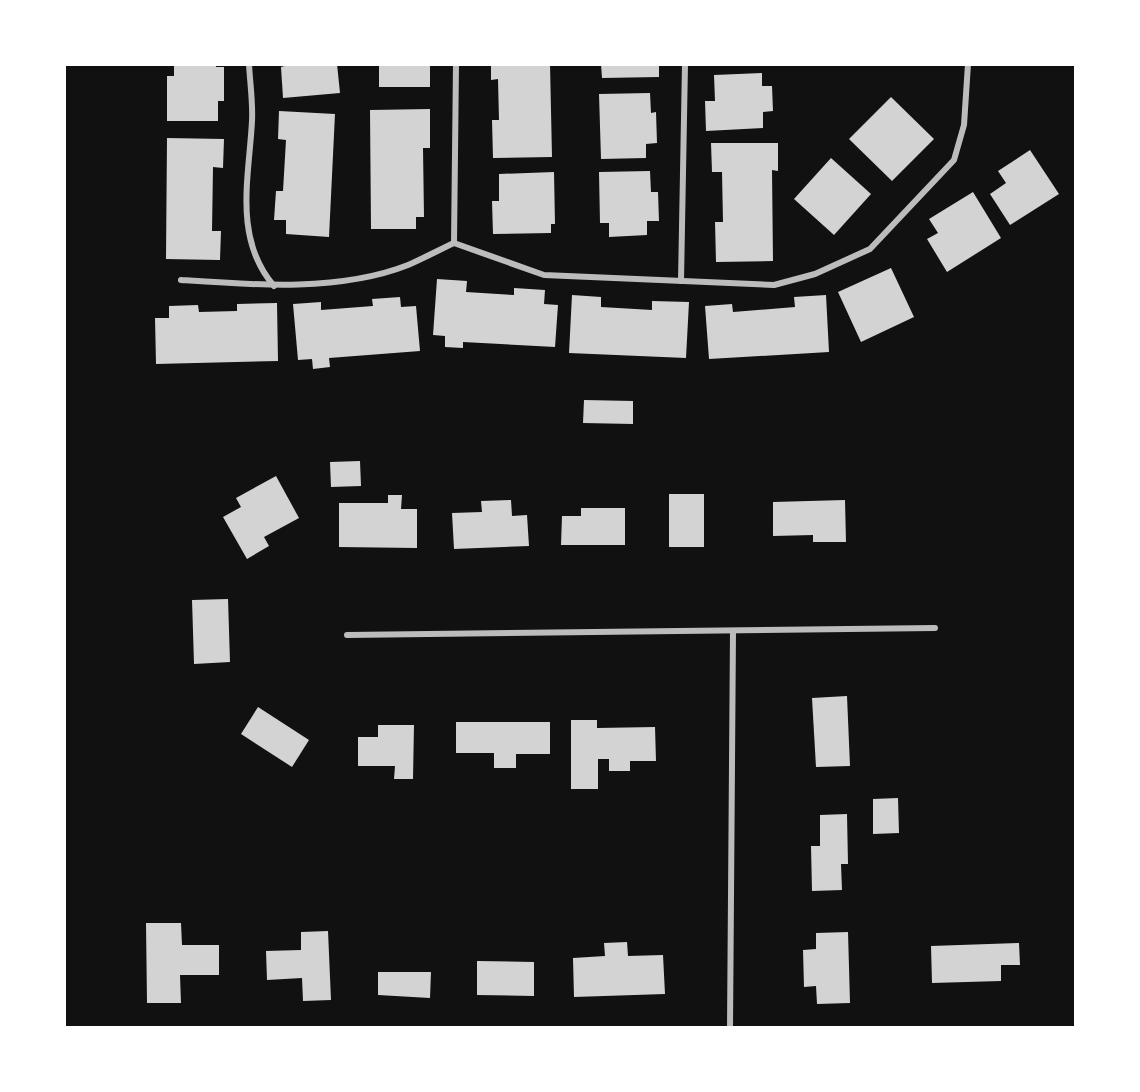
<svg xmlns="http://www.w3.org/2000/svg" width="1140" height="1092" font-family="Rubik,sans-serif">
<style>
.building{fill:#d3d3d3}
.lines{fill:none;stroke-linecap:round;stroke-linejoin:round}
.minor{stroke:#bcbcbc;stroke-width:6}
</style>
<rect width="100%" height="100%" fill="#111"/>
<g class="building">
<polygon points="174,64 216,64 216,67 224,67 224,101 218,101 218,121 167,121 167,76 174,76"/>
<polygon points="292,64 337,64 340,93 283,98 281,67"/>
<rect x="379" y="64" width="51" height="23"/>
<polygon points="491,64 550,64 552,157 493,158 492,120 499,120 498,79 491,80"/>
<polygon points="601,64 659,64 659,77 602,78"/>
<polygon points="762,73 762,86 772,86 773,111 763,112 763,128 706,131 705,101 715,101 714,75"/>
<polygon points="650,93 651,113 656,112 657,143 646,144 646,158 601,159 599,94"/>
<polygon points="891,97 934,139 892,181 849,139"/>
<polygon points="430,109 430,148 423,148 424,217 416,217 416,229 371,229 370,110"/>
<polygon points="279,111 335,114 329,237 286,234 286,220 274,220 276,191 283,191 286,140 278,139"/>
<polygon points="167,138 224,139 223,168 213,167 212,231 221,231 220,260 166,259"/>
<polygon points="711,143 778,143 778,171 772,170 773,261 716,262 715,222 723,222 722,172 712,172"/>
<polygon points="1030,150 1059,194 1010,225 990,194 1006,183 998,171"/>
<polygon points="831,158 871,194 834,235 794,199"/>
<polygon points="650,171 651,192 658,192 659,221 647,221 647,235 609,237 609,223 600,223 599,172"/>
<polygon points="554,172 555,224 551,224 551,233 493,234 492,201 499,201 499,174"/>
<polygon points="973,192 1001,238 947,272 927,239 938,233 929,219"/>
<polygon points="891,268 914,317 861,342 838,292"/>
<polygon points="437,279 467,281 466,292 514,295 514,288 545,290 544,304 558,305 555,347 463,342 463,348 445,347 445,336 433,335"/>
<polygon points="572,295 601,297 601,307 652,310 652,301 689,302 686,358 569,353"/>
<polygon points="826,295 829,352 709,359 705,306 732,304 733,312 795,307 794,297"/>
<polygon points="400,297 401,307 416,306 420,351 329,358 330,367 313,369 312,359 298,360 293,304 321,302 321,310 373,306 372,299"/>
<polygon points="277,303 278,361 156,364 155,318 169,318 169,306 198,305 199,312 237,311 237,304"/>
<polygon points="584,400 633,401 633,424 583,423"/>
<polygon points="360,461 361,486 331,487 330,462"/>
<polygon points="276,476 299,518 264,537 269,546 247,559 223,517 241,507 236,498"/>
<rect x="669" y="494" width="35" height="53"/>
<polygon points="388,495 402,495 401,509 417,509 417,548 339,547 339,503 388,503"/>
<polygon points="511,500 512,516 527,515 529,546 454,549 452,513 482,512 481,501"/>
<polygon points="845,500 846,542 813,542 813,535 773,536 773,502"/>
<polygon points="581,508 625,508 625,545 561,545 562,516 581,516"/>
<polygon points="228,599 230,662 194,664 192,600"/>
<polygon points="847,696 850,766 816,767 812,698"/>
<polygon points="258,707 309,740 292,767 241,734"/>
<polygon points="571,720 597,720 597,728 655,727 656,761 630,761 630,771 609,771 609,759 598,759 598,789 571,789"/>
<polygon points="456,722 550,722 550,754 516,754 516,768 494,768 494,753 456,753"/>
<polygon points="378,725 414,725 413,779 394,779 395,766 358,766 358,737 378,737"/>
<polygon points="898,798 899,833 873,834 873,799"/>
<polygon points="847,814 848,864 841,864 842,890 812,891 811,846 820,846 820,815"/>
<polygon points="146,923 181,923 182,945 219,945 219,975 180,975 181,1003 147,1003"/>
<polygon points="328,931 331,1000 303,1001 302,978 267,980 266,951 301,950 301,932"/>
<polygon points="848,932 850,1003 817,1004 816,986 804,987 803,950 816,949 816,933"/>
<polygon points="627,942 628,956 663,955 665,994 574,997 573,958 605,956 604,943"/>
<polygon points="1019,943 1020,965 1001,965 1001,981 932,983 931,946"/>
<polygon points="477,961 534,962 534,996 477,995"/>
<polygon points="378,972 431,972 430,998 378,995"/>
</g>
<g class="lines">
<g class="minor">
<path d="M249 64C250 83 253 102 252 121 249 178 233 238 274 286"/>
<polyline points="454,243 544,275 774,285 815,274 870,249 954,160 964,125 968,64"/>
<polyline points="454,243 456,64"/>
<path d="M181 280C252 285 340 292 408 265 424 258 439 250 454 243"/>
<polyline points="681,281 685,64"/>
<polyline points="347,635 935,628"/>
<polyline points="730,1028 733,631"/>
</g>
</g>
<rect width="1140" height="1092" fill="none" stroke="#ffffff" stroke-width="132"/>
</svg>
